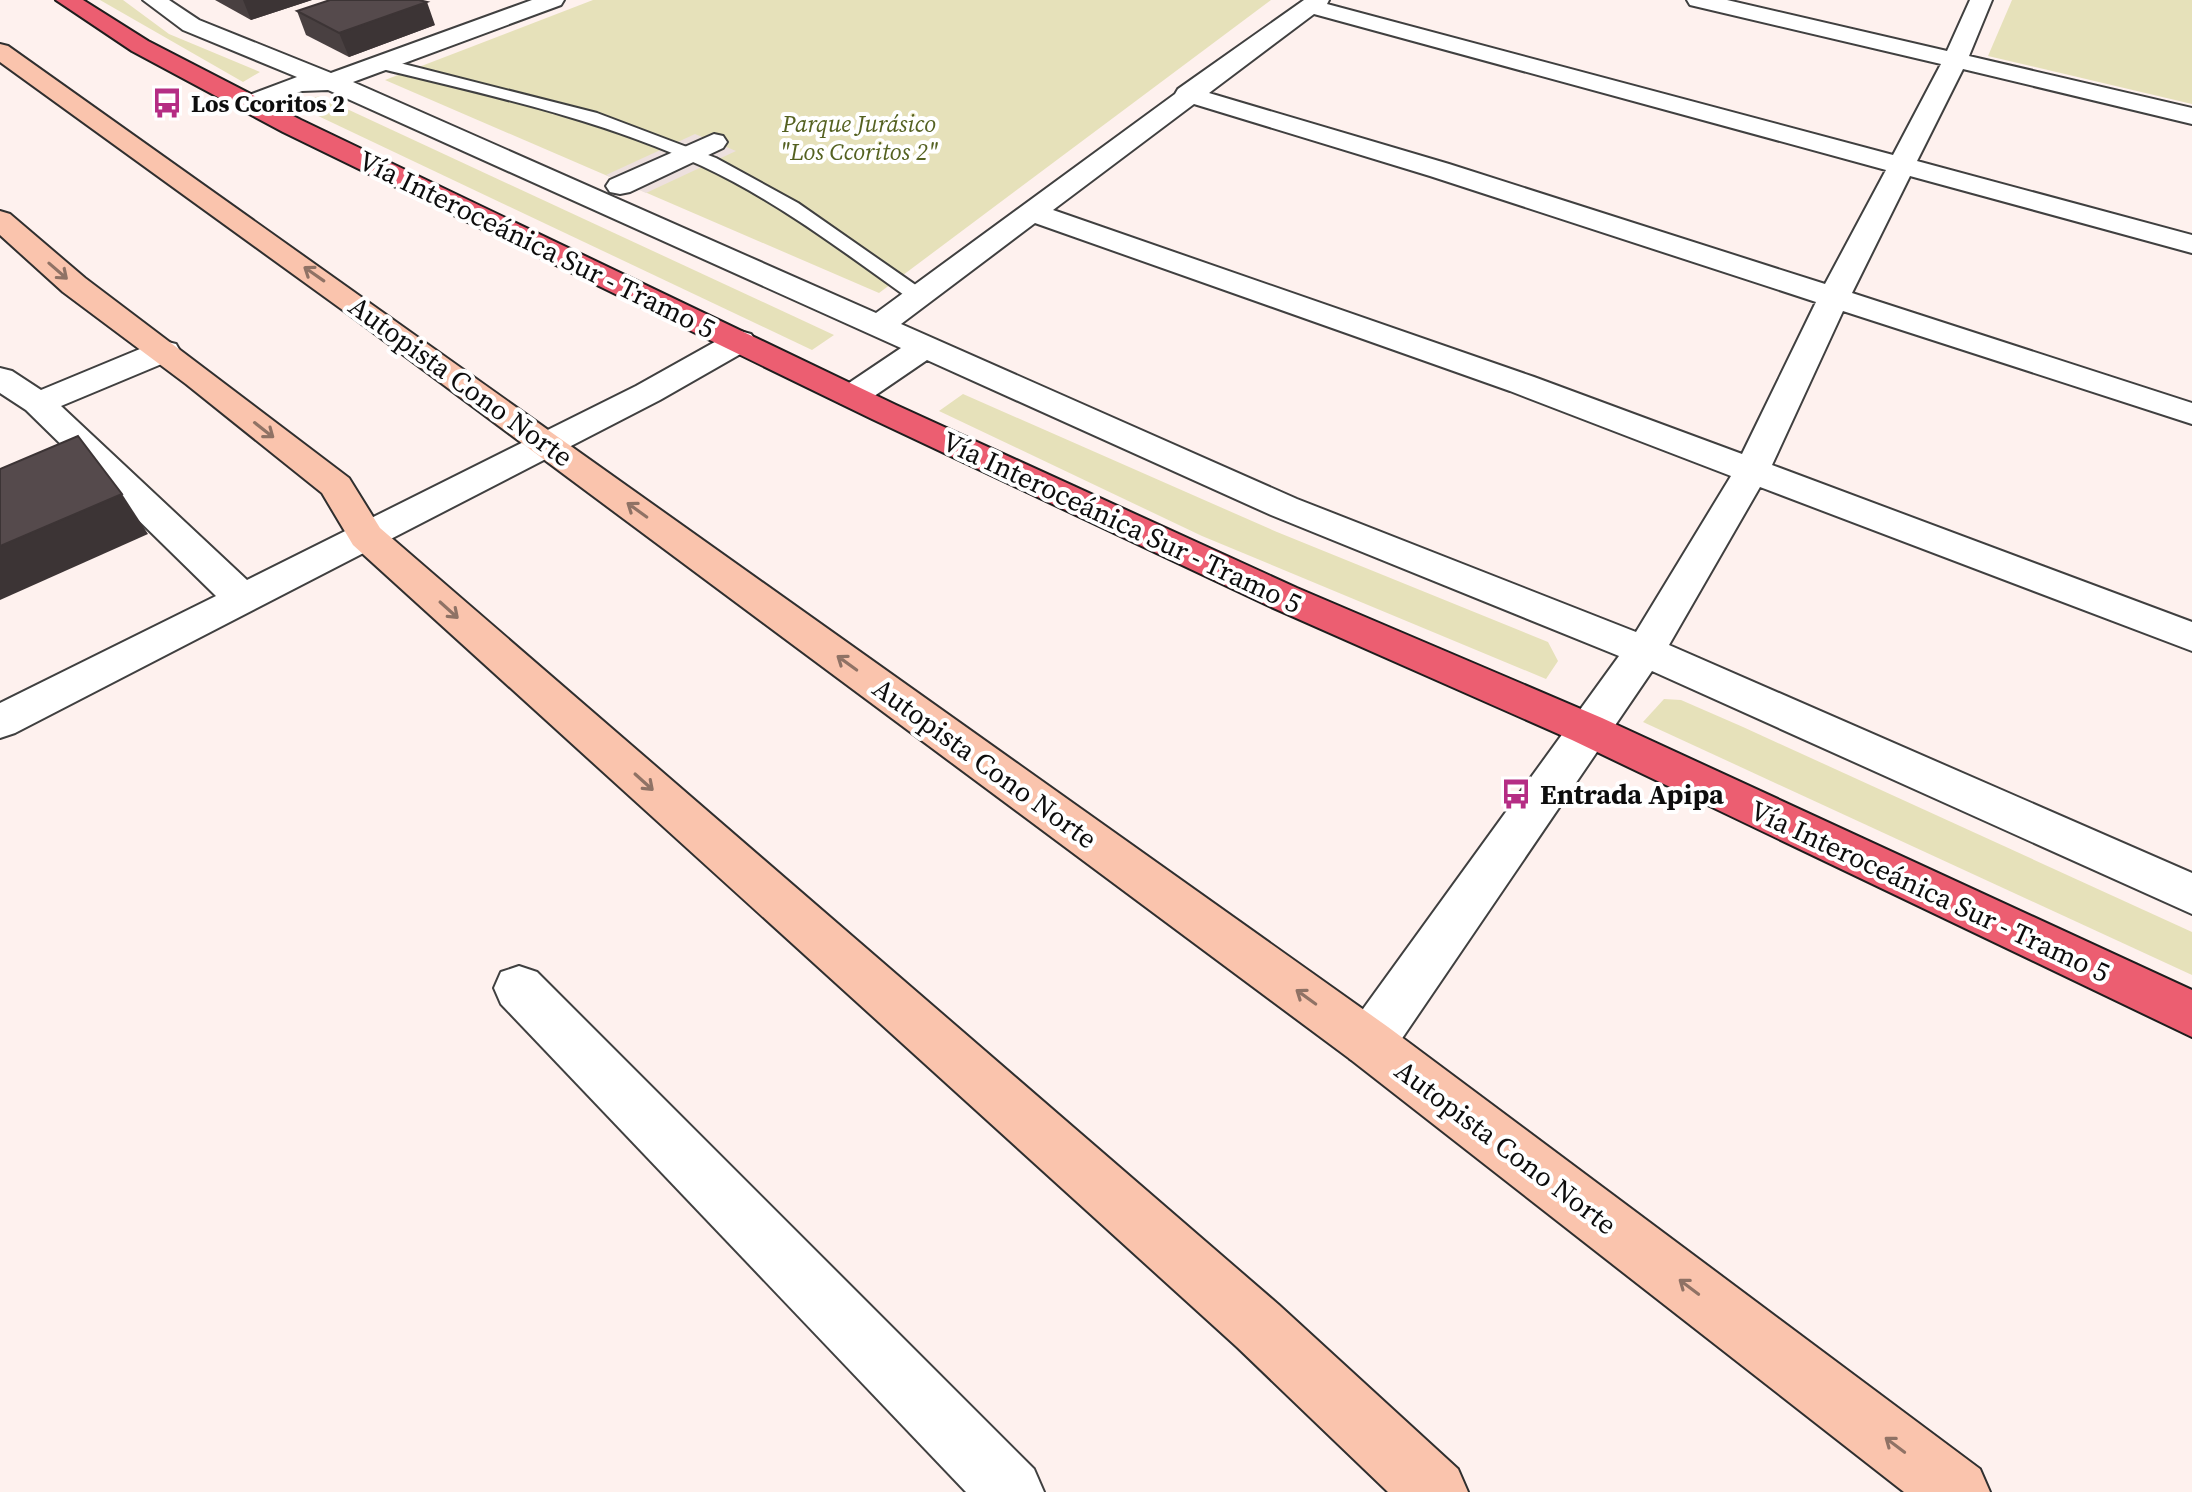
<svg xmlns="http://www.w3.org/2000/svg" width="2192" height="1492" font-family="'Source Serif 4',serif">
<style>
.green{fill:#e6e1ba}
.plaza{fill:#ede0de}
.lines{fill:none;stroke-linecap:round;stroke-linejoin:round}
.lane-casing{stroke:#404040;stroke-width:4}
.street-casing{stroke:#404040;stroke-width:4}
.secondary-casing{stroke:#2f2f2f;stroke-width:4}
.highway-casing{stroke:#1e1e1e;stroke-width:4}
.lane{fill:#fff;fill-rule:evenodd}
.street{fill:#fff;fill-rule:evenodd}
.secondary{fill:#fac4ad;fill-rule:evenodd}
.highway{fill:#ec5e71;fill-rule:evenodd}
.wall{fill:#494041}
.shaded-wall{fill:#3c3435}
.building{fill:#554a4c;stroke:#3c3435;stroke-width:2}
.oneway{stroke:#8f7265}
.labels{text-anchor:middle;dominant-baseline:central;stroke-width:8;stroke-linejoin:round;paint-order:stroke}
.far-poi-label{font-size:24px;font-weight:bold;fill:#0d0d0d;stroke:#fff;text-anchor:start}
.far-park-label{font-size:24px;font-style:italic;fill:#546121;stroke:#fff}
.street-label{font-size:28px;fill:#0d0d0d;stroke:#fff}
.poi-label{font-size:28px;font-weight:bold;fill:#0d0d0d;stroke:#fff;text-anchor:start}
</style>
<rect width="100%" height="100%" fill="#fef1ee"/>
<g class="green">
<polygon points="100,0 123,0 169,34 260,72 243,82"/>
<polygon points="593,0 1271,0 879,293 385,80"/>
<polygon points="2012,0 2192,0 2192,104 1988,56"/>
<polygon points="319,96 834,335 812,350 295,105"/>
<polygon points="963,394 1277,532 1548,642 1558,661 1546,679 1202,536 939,411"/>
<polygon points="1664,699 1681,700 1743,727 2192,932 2192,975 1643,722"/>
</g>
<polygon class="plaza" points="695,134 736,151 646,193 606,175"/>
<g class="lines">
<g class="lane-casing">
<path id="lane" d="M384 59 597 113 716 158 798 203 930 295 927 300H911C844 252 777 201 702 166 598 118 488 95 378 68L375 64Z"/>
</g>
<g class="street-casing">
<g id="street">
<path d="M143 0H169L199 20 331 73 532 0H564L561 5 353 82 876 313 1175 94 1178 89 1304 0H1329L1327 4 1893 155 1941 64 1690 5 1687 0H1727L1947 51 1970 0H1992L1969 56 2192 108V124L1963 69 1917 161 2192 235V253L1910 176 1852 293 2192 403V424L1843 311 1772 465 2192 622V651L1760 487 1669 645 2192 873V914L1652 671 1388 1059 1369 1066 1350 1059 1343 1043 1350 1027 1619 656 1271 515 927 360 864 403 852 406 840 403 835 396 840 389 901 348 328 90 302 91 250 111 241 108 237 103 241 98 297 77 183 30ZM1314 14 1886 170 1825 284 1449 164 1209 93ZM1194 104 1430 176 1816 302 1742 454 1534 377 1053 210ZM1035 223 1510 391 1731 476 1636 632 1297 499 901 324Z"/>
<polygon points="714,134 723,136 727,142 723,148 630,192 620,194 610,192 606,186 610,180"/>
<polygon points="740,331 751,334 756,341 751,348 660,400 15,733 0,738 0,703 216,596 26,410 0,393 0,368 12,371 41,390 152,344 164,341 176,344 180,351 176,358 61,406 247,580 636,386 729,334"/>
<polygon points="519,966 537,972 1034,1469 1044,1492 966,1492 501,1004 494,988 501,972"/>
</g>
</g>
<g class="secondary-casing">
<g id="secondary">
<polygon points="0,44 8,46 1388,1027 1980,1469 1990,1492 1904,1492 1350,1059 351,316 0,62"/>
<polygon points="0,211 10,214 85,278 349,478 380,528 1279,1305 1458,1469 1468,1492 1388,1492 1237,1347 353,545 322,493 186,384 63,292 0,235"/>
</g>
</g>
<g class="highway-casing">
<polygon id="highway" points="56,0 83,0 148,41 301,120 896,405 1297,588 1602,718 2192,990 2192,1037 1572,740 1269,606 872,419 283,132 132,51"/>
</g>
<use href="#lane" class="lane"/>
<use href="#street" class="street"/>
<use href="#secondary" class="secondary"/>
<use href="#highway" class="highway"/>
</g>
<g class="wall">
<polygon points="215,0 312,0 251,20"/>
<polygon points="297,11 435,25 349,57 306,35"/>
</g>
<g class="shaded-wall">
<polygon points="243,0 312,0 251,20"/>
<polygon points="427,2 435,25 349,57 339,33"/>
<polygon points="122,494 148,534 0,600 0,546"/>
</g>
<g class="building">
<polygon points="330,0 419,0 427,2 339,33 297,11"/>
<polygon points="78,436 122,494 0,546 0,469"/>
</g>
<defs><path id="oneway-shaft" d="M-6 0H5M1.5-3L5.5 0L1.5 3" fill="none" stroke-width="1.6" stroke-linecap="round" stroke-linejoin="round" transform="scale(2)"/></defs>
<g class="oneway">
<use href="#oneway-shaft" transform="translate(58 271) rotate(41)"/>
<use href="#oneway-shaft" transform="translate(314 274) rotate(-145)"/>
<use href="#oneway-shaft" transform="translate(264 430) rotate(38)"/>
<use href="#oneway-shaft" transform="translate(637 510) rotate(-144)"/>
<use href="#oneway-shaft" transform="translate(449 610) rotate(42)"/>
<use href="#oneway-shaft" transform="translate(847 663) rotate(-144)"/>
<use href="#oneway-shaft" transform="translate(644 782) rotate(42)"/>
<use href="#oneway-shaft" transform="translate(1306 997) rotate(-144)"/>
<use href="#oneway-shaft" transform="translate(1689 1287) rotate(-143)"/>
<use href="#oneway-shaft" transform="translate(1895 1445) rotate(-143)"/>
</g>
<defs>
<g id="bus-bare" transform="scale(2.4)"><path d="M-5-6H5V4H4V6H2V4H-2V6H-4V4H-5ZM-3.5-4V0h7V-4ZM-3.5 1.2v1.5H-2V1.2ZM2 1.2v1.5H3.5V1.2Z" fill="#b52d84" stroke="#fff" stroke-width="2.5" paint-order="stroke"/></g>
</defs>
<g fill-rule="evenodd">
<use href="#bus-bare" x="167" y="103"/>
<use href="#bus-bare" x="1516" y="794"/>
</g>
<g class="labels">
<g class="far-poi-label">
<text x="191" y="103">Los Ccoritos 2</text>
</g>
<g class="far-park-label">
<text x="859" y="123">Parque Jurásico<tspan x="859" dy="28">"Los Ccoritos 2"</tspan></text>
</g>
<g class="street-label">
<text transform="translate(537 244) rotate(26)">Vía Interoceánica Sur - Tramo 5</text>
<text transform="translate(461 381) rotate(36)">Autopista Cono Norte</text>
<text transform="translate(1122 522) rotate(25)">Vía Interoceánica Sur - Tramo 5</text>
<text transform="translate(985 763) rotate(36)">Autopista Cono Norte</text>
<text transform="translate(1930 891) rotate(25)">Vía Interoceánica Sur - Tramo 5</text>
<text transform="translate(1506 1147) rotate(37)">Autopista Cono Norte</text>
</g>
<g class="poi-label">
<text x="1540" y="794">Entrada Apipa</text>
</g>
</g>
</svg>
